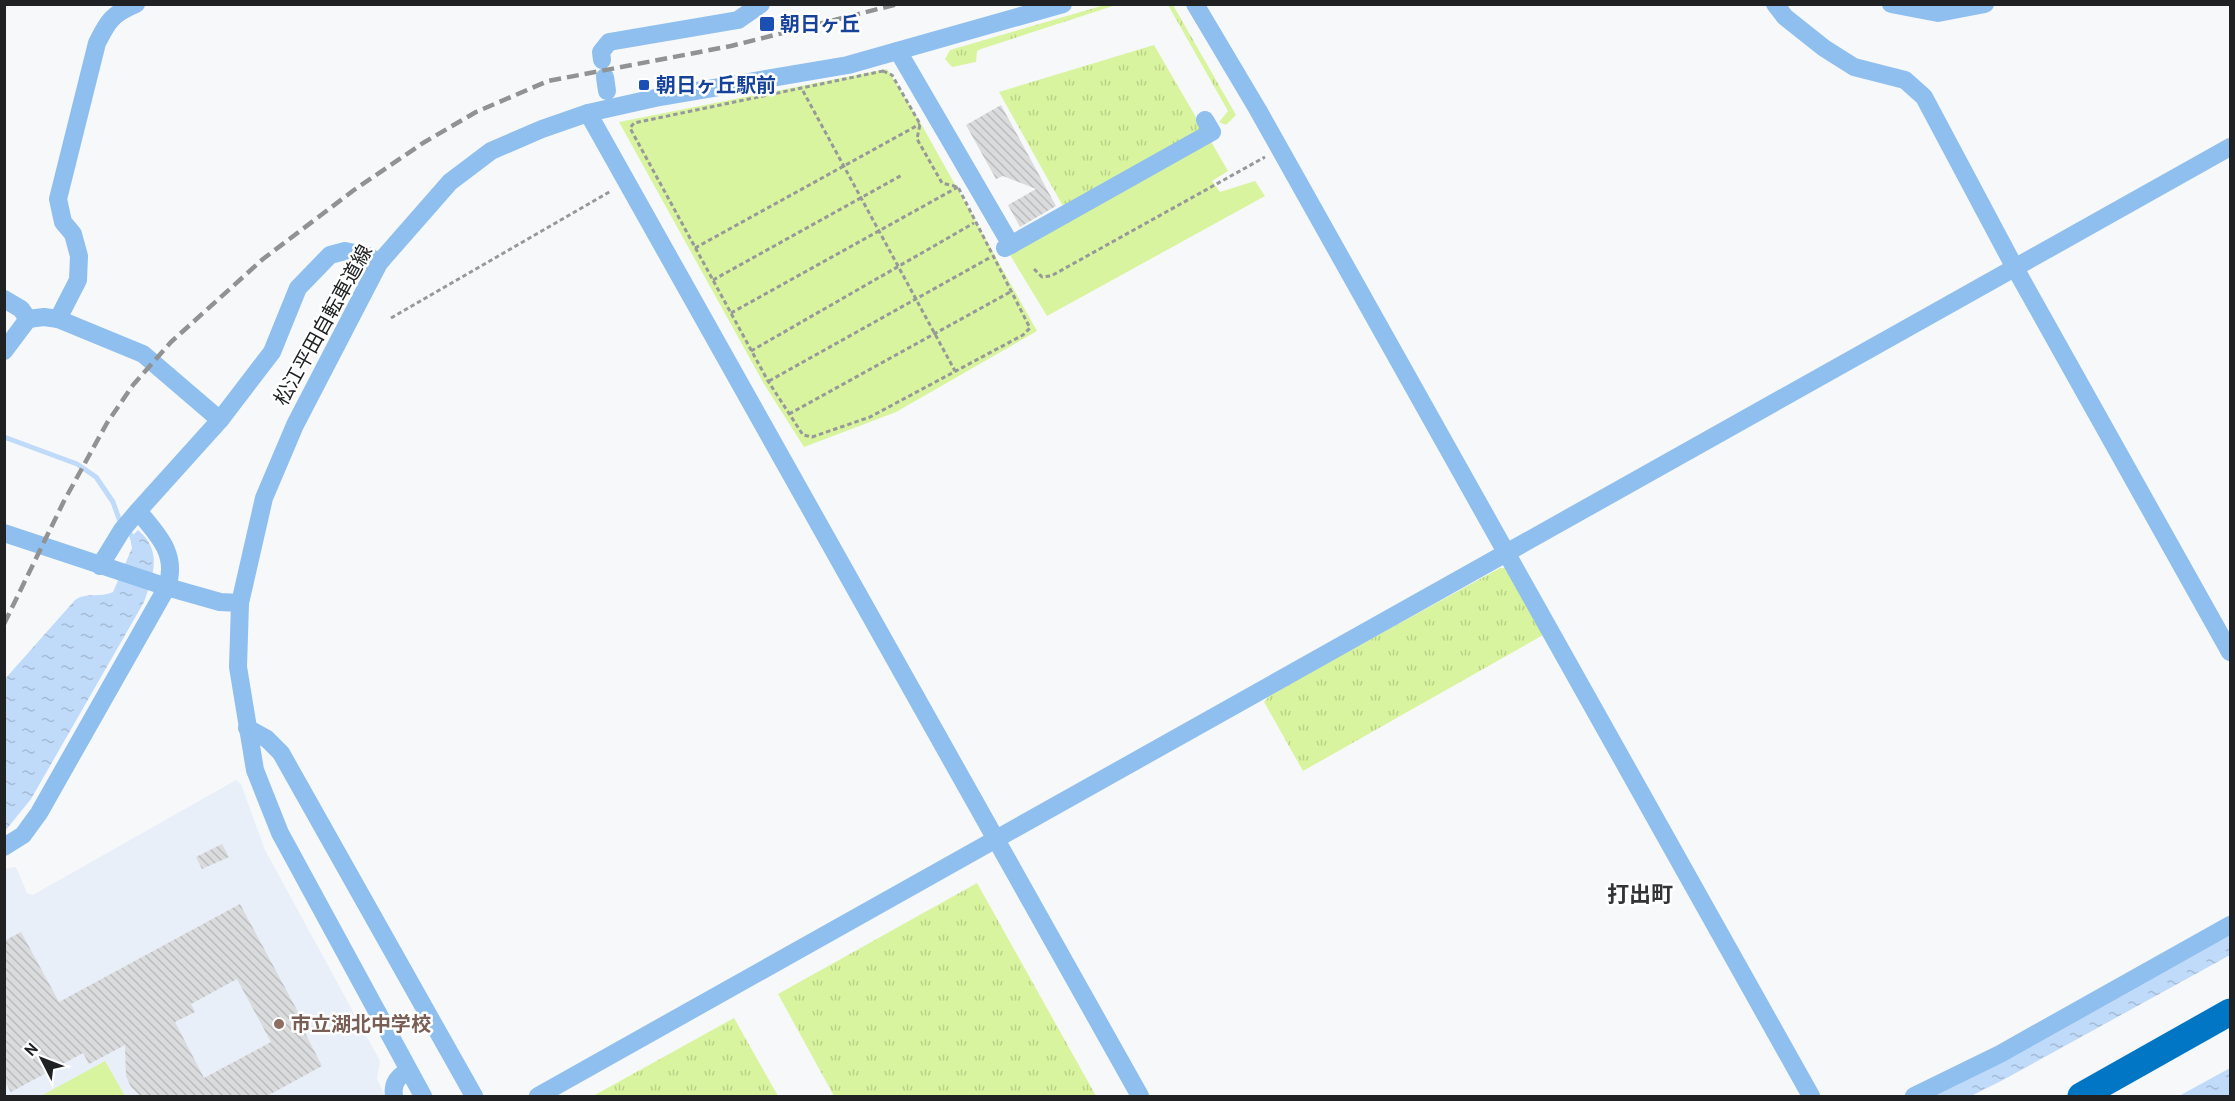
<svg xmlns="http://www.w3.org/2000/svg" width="2235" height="1101" font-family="'PT Sans','Noto Sans JP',sans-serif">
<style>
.built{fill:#e9eff8}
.grass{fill:url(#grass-tufts)}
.garden{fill:#d9f49e}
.water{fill:url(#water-ripples)}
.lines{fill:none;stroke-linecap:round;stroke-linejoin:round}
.stream{stroke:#c0daf9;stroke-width:5}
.building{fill:url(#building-back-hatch);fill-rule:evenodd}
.path{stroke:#97989a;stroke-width:3;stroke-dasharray:4.5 3;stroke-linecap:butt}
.minor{stroke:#8ebfee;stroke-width:18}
.highway{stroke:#0076c5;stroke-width:27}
.rail{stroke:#909293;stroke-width:4.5;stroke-dasharray:12 6;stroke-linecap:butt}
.transit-dot{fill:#1a4fb4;stroke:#fff;stroke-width:2}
.education-dot{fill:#8d6e63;stroke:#fff;stroke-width:2}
.labels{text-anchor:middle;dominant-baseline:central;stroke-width:5;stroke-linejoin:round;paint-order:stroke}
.transit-label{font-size:20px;font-weight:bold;fill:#164399;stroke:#fff;text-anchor:start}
.street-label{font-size:20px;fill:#202122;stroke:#fff}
.education-label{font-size:20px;font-weight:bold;fill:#785e54;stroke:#fff;text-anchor:start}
.quarter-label{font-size:22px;font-weight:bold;fill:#333436;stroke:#fff}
</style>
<defs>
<pattern id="grass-tufts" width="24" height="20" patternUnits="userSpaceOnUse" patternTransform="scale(1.5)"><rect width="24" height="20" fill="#d9f49e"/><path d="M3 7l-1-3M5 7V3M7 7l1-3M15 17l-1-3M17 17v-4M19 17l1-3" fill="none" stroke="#bad188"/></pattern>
<pattern id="water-ripples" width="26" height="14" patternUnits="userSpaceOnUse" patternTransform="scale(1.5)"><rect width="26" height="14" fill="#c0daf9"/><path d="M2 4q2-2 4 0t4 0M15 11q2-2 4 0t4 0" fill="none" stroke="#a5bbd5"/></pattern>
<pattern id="building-back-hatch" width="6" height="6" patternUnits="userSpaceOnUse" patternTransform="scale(1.5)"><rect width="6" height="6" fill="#dadbdd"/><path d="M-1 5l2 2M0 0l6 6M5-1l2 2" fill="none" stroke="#bbbcbd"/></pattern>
</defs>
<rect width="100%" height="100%" fill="#f6f8fa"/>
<polygon class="built" points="236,780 241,784 265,850 380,1061 377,1079 385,1096 5,1096 4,869 16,867 27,893 33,895"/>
<g class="grass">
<polygon points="1108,4 1116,5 981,49 977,51 976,62 952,67 945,59 950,50"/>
<polygon points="1168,5 1173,5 1236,115 1226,125 1219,122 1228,111"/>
<polygon points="1154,45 1204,131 1064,208 999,92"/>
<polygon points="1500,568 1506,568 1543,635 1303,771 1264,702 1271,694"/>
<polygon points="977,883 1096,1096 834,1096 778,994"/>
<polygon points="734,1018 778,1096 593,1096"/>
</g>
<g class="garden">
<polygon points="887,69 920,122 1037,331 896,412 804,447 764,384 619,122"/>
<polygon points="1210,140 1228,171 1212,181 1220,192 1255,181 1265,196 1047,316 1010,255"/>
<polygon points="105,1061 125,1096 41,1096"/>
</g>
<g class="water">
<path d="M138 530C163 551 153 575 144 602L31 799 5 831V679L75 600C86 592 100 598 113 592L132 548 130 538Z"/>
<polygon points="2230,934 2230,955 2003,1080 1971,1096 1925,1096"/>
<polygon points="2230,1068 2230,1096 2179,1096"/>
</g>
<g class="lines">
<polyline class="stream" points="4,437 77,464 96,477 113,502 119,519 136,542"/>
</g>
<g class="building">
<polygon points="1001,105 1056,206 1020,227 1008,205 1036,189 1003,176 996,179 966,125"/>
<polygon points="222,844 229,857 202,869 196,857"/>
<path d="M240 904 305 1025 302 1027 322 1066 267 1096H140L131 1087 126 1076 125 1045 89 1064 83 1053 11 1092 4 1080V941L21 932 59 1002ZM237 979 271 1042 204 1078 175 1022 195 1012 191 1004Z"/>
</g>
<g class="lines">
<g class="path">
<polygon points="883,71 892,75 920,124 917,139 942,183 958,187 1030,328 1023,335 870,417 812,437 803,435 768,381 630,128 634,123"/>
<polyline points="803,91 955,371"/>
<polyline points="695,248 920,124"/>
<polyline points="1034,269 1042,277 1051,276 1265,157"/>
<polyline points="713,280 902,175"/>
<polyline points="731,313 958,187"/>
<polyline points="391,318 611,191"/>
<polyline points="751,351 974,223"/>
<polyline points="769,381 991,257"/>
<polyline points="789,414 1012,291"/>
</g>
<g class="minor">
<polyline points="1195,4 1258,110 1811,1096"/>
<polyline points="1775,4 1785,17 1824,48 1854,67 1905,80 1924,97 2015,268 2230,652"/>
<polyline points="1891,4 1938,13 1985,4"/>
<polyline points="898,51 1011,245"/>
<polyline points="602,60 601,52 609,42 738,20 761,4"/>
<polyline points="605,77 607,91"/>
<polyline points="588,113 1140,1096"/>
<polyline points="1005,248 1212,132 1205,120"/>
<polyline points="4,299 21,309 28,319 44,317 58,319 143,354 220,420"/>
<path d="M58 319 78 280 79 256 73 234 63 222 58 199 97 43C108 21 112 14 136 4"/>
<polyline points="4,351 28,319"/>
<polyline points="4,533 167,587 220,602 240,603"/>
<polyline points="100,566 122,530 138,511"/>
<polyline points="247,728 267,739 281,753 474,1096"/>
<path d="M4 847 23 835 39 813 167 587C178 554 158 535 138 511L220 420 272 352 298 288 330 255 345 251 368 256 379 263"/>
<path d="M394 1096C392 1083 398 1077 408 1070"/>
<polyline points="423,1096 280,833 255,770 238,667 240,603 264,498 295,425 379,263 450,182 491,151 542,129 588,113 655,98 848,65 1063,4"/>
<polyline points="538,1096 2230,147"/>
<polyline points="1914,1096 2000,1054 2230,925"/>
</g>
<polyline class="highway" points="2081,1096 2230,1012"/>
<polyline class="rail" points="4,624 64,501 107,423 133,385 171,342 263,259 354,190 423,143 476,112 548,81 731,46 898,4"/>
</g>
<g class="transit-dot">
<rect x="759" y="16" width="16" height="16" rx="3"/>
<rect x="638" y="79" width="12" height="12" rx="3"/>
</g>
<circle class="education-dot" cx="279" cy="1024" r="6"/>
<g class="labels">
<g class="transit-label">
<text x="780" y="24">朝日ヶ丘</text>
<text x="656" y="85">朝日ヶ丘駅前</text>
</g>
<g class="street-label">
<text transform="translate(323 325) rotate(-61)">松江平田自転車道線</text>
</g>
<g class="education-label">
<text x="291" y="1024">市立湖北中学校</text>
</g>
<g class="quarter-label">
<text x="1640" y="894">打出町</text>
</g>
</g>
<rect width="2235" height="1101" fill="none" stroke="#202122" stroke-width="12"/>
<g transform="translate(42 1059) rotate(312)" stroke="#ffffff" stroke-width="4.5" paint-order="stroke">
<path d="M0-4.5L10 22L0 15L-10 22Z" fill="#202122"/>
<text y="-9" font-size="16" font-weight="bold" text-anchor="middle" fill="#202122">N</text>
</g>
</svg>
